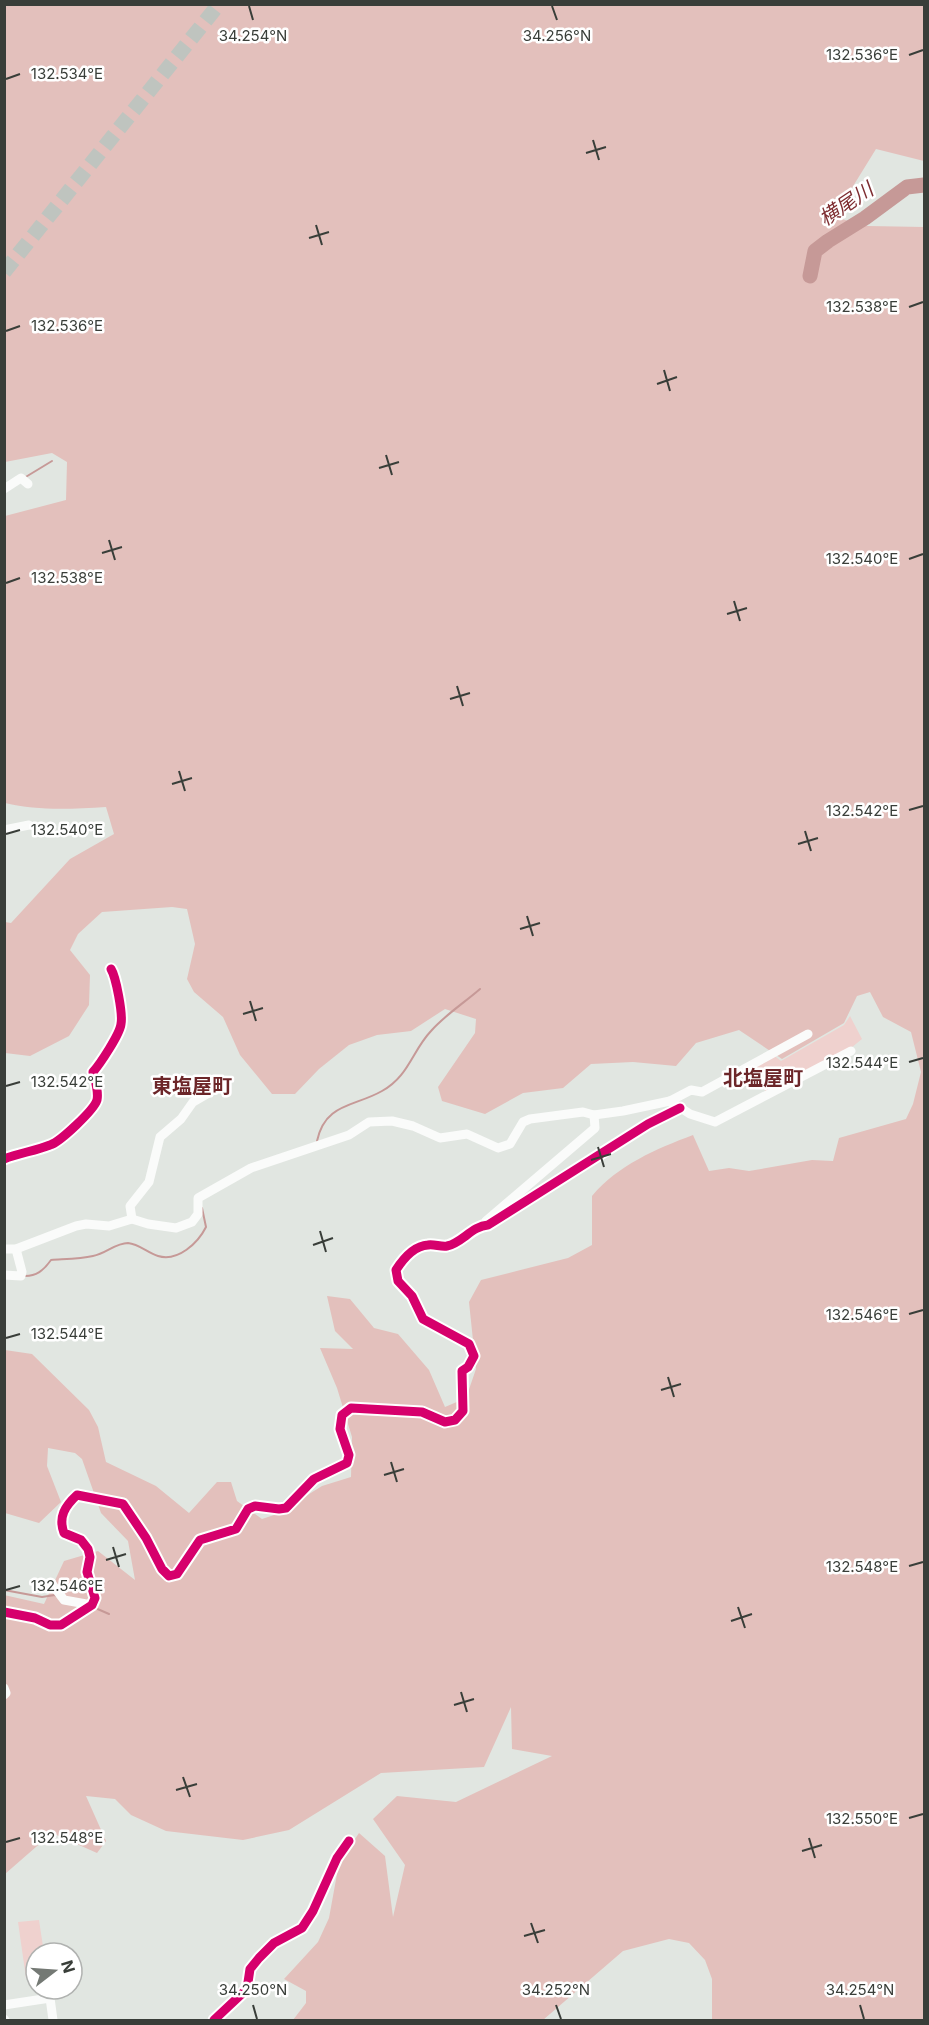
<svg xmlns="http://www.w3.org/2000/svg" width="929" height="2025" font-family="Inter,'Noto Sans JP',sans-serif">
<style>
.green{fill:#efd1ce}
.forest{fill:#e3c0bc}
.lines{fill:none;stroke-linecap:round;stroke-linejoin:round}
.stream{stroke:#c69997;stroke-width:2}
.river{stroke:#c69997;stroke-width:15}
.trunk-tunnel{stroke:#bfc4bf;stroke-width:15;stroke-dasharray:15 8;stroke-linecap:butt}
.minor{stroke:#fafbfa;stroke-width:9}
.cycleway-casing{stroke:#fff;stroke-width:13}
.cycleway{stroke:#d6006c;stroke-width:9}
.ticks{fill:none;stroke:#393e39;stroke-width:2}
.labels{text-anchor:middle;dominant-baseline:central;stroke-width:5;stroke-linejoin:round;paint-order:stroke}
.water-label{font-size:20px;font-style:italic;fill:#7e2d31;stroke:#fff}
.neighbourhood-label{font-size:20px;font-weight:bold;fill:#6c2629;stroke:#fff}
.ticks-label{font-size:15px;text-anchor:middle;fill:#393e39;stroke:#fff;stroke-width:5;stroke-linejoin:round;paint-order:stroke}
</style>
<rect width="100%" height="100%" fill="#e1e6e1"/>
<g class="green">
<polygon points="850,1016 862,1039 851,1048 766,1093 754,1064 772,1054 781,1061 844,1025"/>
<polygon points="39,1920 44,1953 36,1953 36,1976 26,1978 18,1922"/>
</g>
<path class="forest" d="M5 5H924V161L876 149 834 217 868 226 924 227V2020H712V1979L705 1960 689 1943 669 1939 623 1951 543 2020H293L306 2003V1991L284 1979 318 1942 329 1918 339 1863 359 1833 385 1856 393 1917 405 1865 373 1819 397 1796 456 1802 552 1756 512 1749 511 1707 484 1767 381 1773 289 1830 243 1840 166 1831 131 1815 115 1799 86 1796 106 1841 97 1853 52 1833 5 1874 4 1595 44 1604 64 1561 98 1551 135 1580 128 1541 101 1513 82 1459 75 1453 48 1448 47 1466 61 1502 39 1523 5 1513V1350L32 1354 89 1410 98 1427 106 1462 156 1486 189 1513 217 1482H231L237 1501 262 1519 277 1514 322 1486 351 1477 352 1437 337 1388 320 1348 353 1349 335 1331 327 1296 350 1299 374 1328 398 1334 429 1370 445 1407 466 1398 476 1369 469 1302 481 1280 568 1258 592 1245V1196C618 1165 656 1149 693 1135L709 1171 729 1168 749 1171 812 1160 833 1161 839 1138 906 1119 913 1104 921 1072 911 1032 883 1017 870 992 857 996 844 1023 782 1059 739 1030 696 1043 676 1066 633 1062 591 1064 563 1088 523 1093 485 1114 442 1101 438 1087 475 1033 476 1019 445 1009 411 1031 377 1035 349 1045 319 1069 295 1094H272L240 1055 223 1017 194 992 187 979 195 944 187 909 172 907 102 912 78 934 70 950 90 975 89 1005 69 1036 30 1056 5 1053V922L11 923 70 859 114 834 106 807C71 809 38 811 5 803V516L66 500 67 462 52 453 5 462Z"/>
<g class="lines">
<g class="stream">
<polyline points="24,478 52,461"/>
<path d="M317 1141C325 1103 354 1107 382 1091 409 1076 412 1051 431 1031 445 1015 464 1003 480 989"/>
<path d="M23 1276C36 1277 44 1270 51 1260 65 1259 80 1259 93 1256 106 1254 115 1243 128 1243 139 1244 148 1253 158 1256 178 1262 198 1243 206 1227L202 1208"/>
<polyline points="4,1590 42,1597 55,1595 57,1596"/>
<polyline points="93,1607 109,1614"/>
</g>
<polyline class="river" points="810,276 815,251 828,241 865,218 907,187 924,185"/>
<polyline class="trunk-tunnel" points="4,272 219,4"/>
<g class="minor">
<polyline points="4,489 21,478 28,484"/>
<polyline points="4,830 29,825"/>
<polyline points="670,1101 691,1090 702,1092 808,1034"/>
<path d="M4 1159C19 1153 35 1151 50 1145 60 1142 94 1110 97 1100 99 1091 95 1081 93 1072 100 1064 120 1034 121 1024 123 1014 116 977 111 969"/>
<polyline points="132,1219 130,1206 149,1182 160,1137 181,1119 193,1102 212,1091"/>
<polyline points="486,1221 595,1128 594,1115"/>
<polyline points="4,1249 16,1249 76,1226 86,1224 109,1226 132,1219 148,1224 176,1228 192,1222 198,1214 198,1198 251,1168 349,1135 369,1122 392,1121 413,1126 440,1138 467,1134 498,1148 510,1144 523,1122 530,1119 583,1112 594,1115 623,1111 670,1101 690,1114 715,1122 851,1051"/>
<polyline points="4,1275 21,1276 22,1272 16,1249"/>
<polyline points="52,1584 64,1600 92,1605"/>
<path d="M4 1612 35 1618 50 1625H61L92 1605 95 1598 87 1572 90 1557 88 1549 81 1540 64 1533C58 1517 65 1506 77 1495L123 1504 146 1538 162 1569 169 1576 177 1574 200 1540 236 1529 248 1509 255 1506 279 1509 286 1508 314 1479 347 1463 349 1455 340 1429 342 1415 351 1408 422 1412 445 1422 455 1420 463 1411 462 1371 468 1367 474 1356 469 1344 423 1319 412 1296 398 1281 396 1270C403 1259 413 1246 428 1245 434 1244 441 1247 447 1246 462 1243 472 1226 488 1225L648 1124 680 1108"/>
<polyline points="4,1688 6,1693 4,1695"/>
<polyline points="4,2005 50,1998 53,2020"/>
<polyline points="4,2019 5,2020"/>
<polyline points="214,2020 247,1989 250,1969 259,1958 274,1943 302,1928 313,1911 337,1858 349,1841"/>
</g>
<g class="cycleway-casing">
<g id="cycleway">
<path d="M4 1159C19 1153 35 1151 50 1145 60 1142 94 1110 97 1100 99 1091 95 1081 93 1072 100 1064 120 1034 121 1024 123 1014 116 977 111 969"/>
<path d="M4 1612 35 1618 50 1625H61L92 1605 95 1598 87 1572 90 1557 88 1549 81 1540 64 1533C58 1517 65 1506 77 1495L123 1504 146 1538 162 1569 169 1576 177 1574 200 1540 236 1529 248 1509 255 1506 279 1509 286 1508 314 1479 347 1463 349 1455 340 1429 342 1415 351 1408 422 1412 445 1422 455 1420 463 1411 462 1371 468 1367 474 1356 469 1344 423 1319 412 1296 398 1281 396 1270C403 1259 413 1246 428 1245 434 1244 441 1247 447 1246 462 1243 472 1226 488 1225L648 1124 680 1108"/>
<polyline points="214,2020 247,1989 250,1969 259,1958 274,1943 302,1928 313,1911 337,1858 349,1841"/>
</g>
</g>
<use href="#cycleway" class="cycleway"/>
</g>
<path class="ticks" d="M249 6 253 20M552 6 557 20M909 55 923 50M6 79 20 74M593 140 599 160M586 153 606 147M316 225 322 245M309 238 329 232M909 307 923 302M6 331 20 326M664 370 670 391M657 384 677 377M386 455 392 475M379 468 399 462M109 540 115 560M102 553 122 547M909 559 923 554M6 583 20 578M734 601 740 621M727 614 747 608M457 686 463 706M450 699 470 693M179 771 185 791M172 784 192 778M909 810 923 806M805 831 811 851M6 834 20 830M798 844 818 838M527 916 533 936M520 929 540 923M250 1001 256 1021M243 1014 263 1008M909 1062 923 1058M6 1086 20 1082M598 1147 604 1167M591 1160 611 1154M320 1231 326 1252M313 1245 333 1238M909 1314 923 1310M6 1338 20 1334M668 1377 674 1397M661 1390 681 1384M391 1462 397 1482M384 1475 404 1469M113 1547 119 1567M106 1560 126 1554M909 1566 923 1562M6 1590 20 1586M738 1607 745 1628M731 1621 752 1614M461 1692 467 1712M454 1705 474 1699M183 1777 190 1797M176 1790 197 1784M909 1818 923 1814M809 1838 815 1858M6 1842 20 1838M802 1851 822 1845M531 1923 538 1943M524 1936 545 1930M253 2005 257 2019M556 2005 561 2019M860 2005 864 2019"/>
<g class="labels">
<g class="water-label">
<text transform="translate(846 204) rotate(-34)">横尾川</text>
</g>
<g class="neighbourhood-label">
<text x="763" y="1078">北塩屋町</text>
<text x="192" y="1086">東塩屋町</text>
</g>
</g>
<g class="ticks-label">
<text x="253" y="41">34.254°N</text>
<text x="557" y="41">34.256°N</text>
<text x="862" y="60">132.536°E</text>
<text x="67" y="79">132.534°E</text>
<text x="862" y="312">132.538°E</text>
<text x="67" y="331">132.536°E</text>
<text x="862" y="564">132.540°E</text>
<text x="67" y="583">132.538°E</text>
<text x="862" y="816">132.542°E</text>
<text x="67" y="835">132.540°E</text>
<text x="862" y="1068">132.544°E</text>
<text x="67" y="1087">132.542°E</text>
<text x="862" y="1320">132.546°E</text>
<text x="67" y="1339">132.544°E</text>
<text x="862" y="1572">132.548°E</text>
<text x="67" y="1591">132.546°E</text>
<text x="862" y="1824">132.550°E</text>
<text x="67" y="1843">132.548°E</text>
<text x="253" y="1995">34.250°N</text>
<text x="556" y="1995">34.252°N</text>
<text x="860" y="1995">34.254°N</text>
</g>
<rect width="929" height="2025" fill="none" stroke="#393e39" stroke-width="12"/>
<g transform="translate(54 1971) rotate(73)"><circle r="28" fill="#ffffff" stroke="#b0b2b0" stroke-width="1.5"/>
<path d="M0-4.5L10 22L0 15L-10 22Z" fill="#747974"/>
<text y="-9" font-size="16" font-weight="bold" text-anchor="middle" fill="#393e39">N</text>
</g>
</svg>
